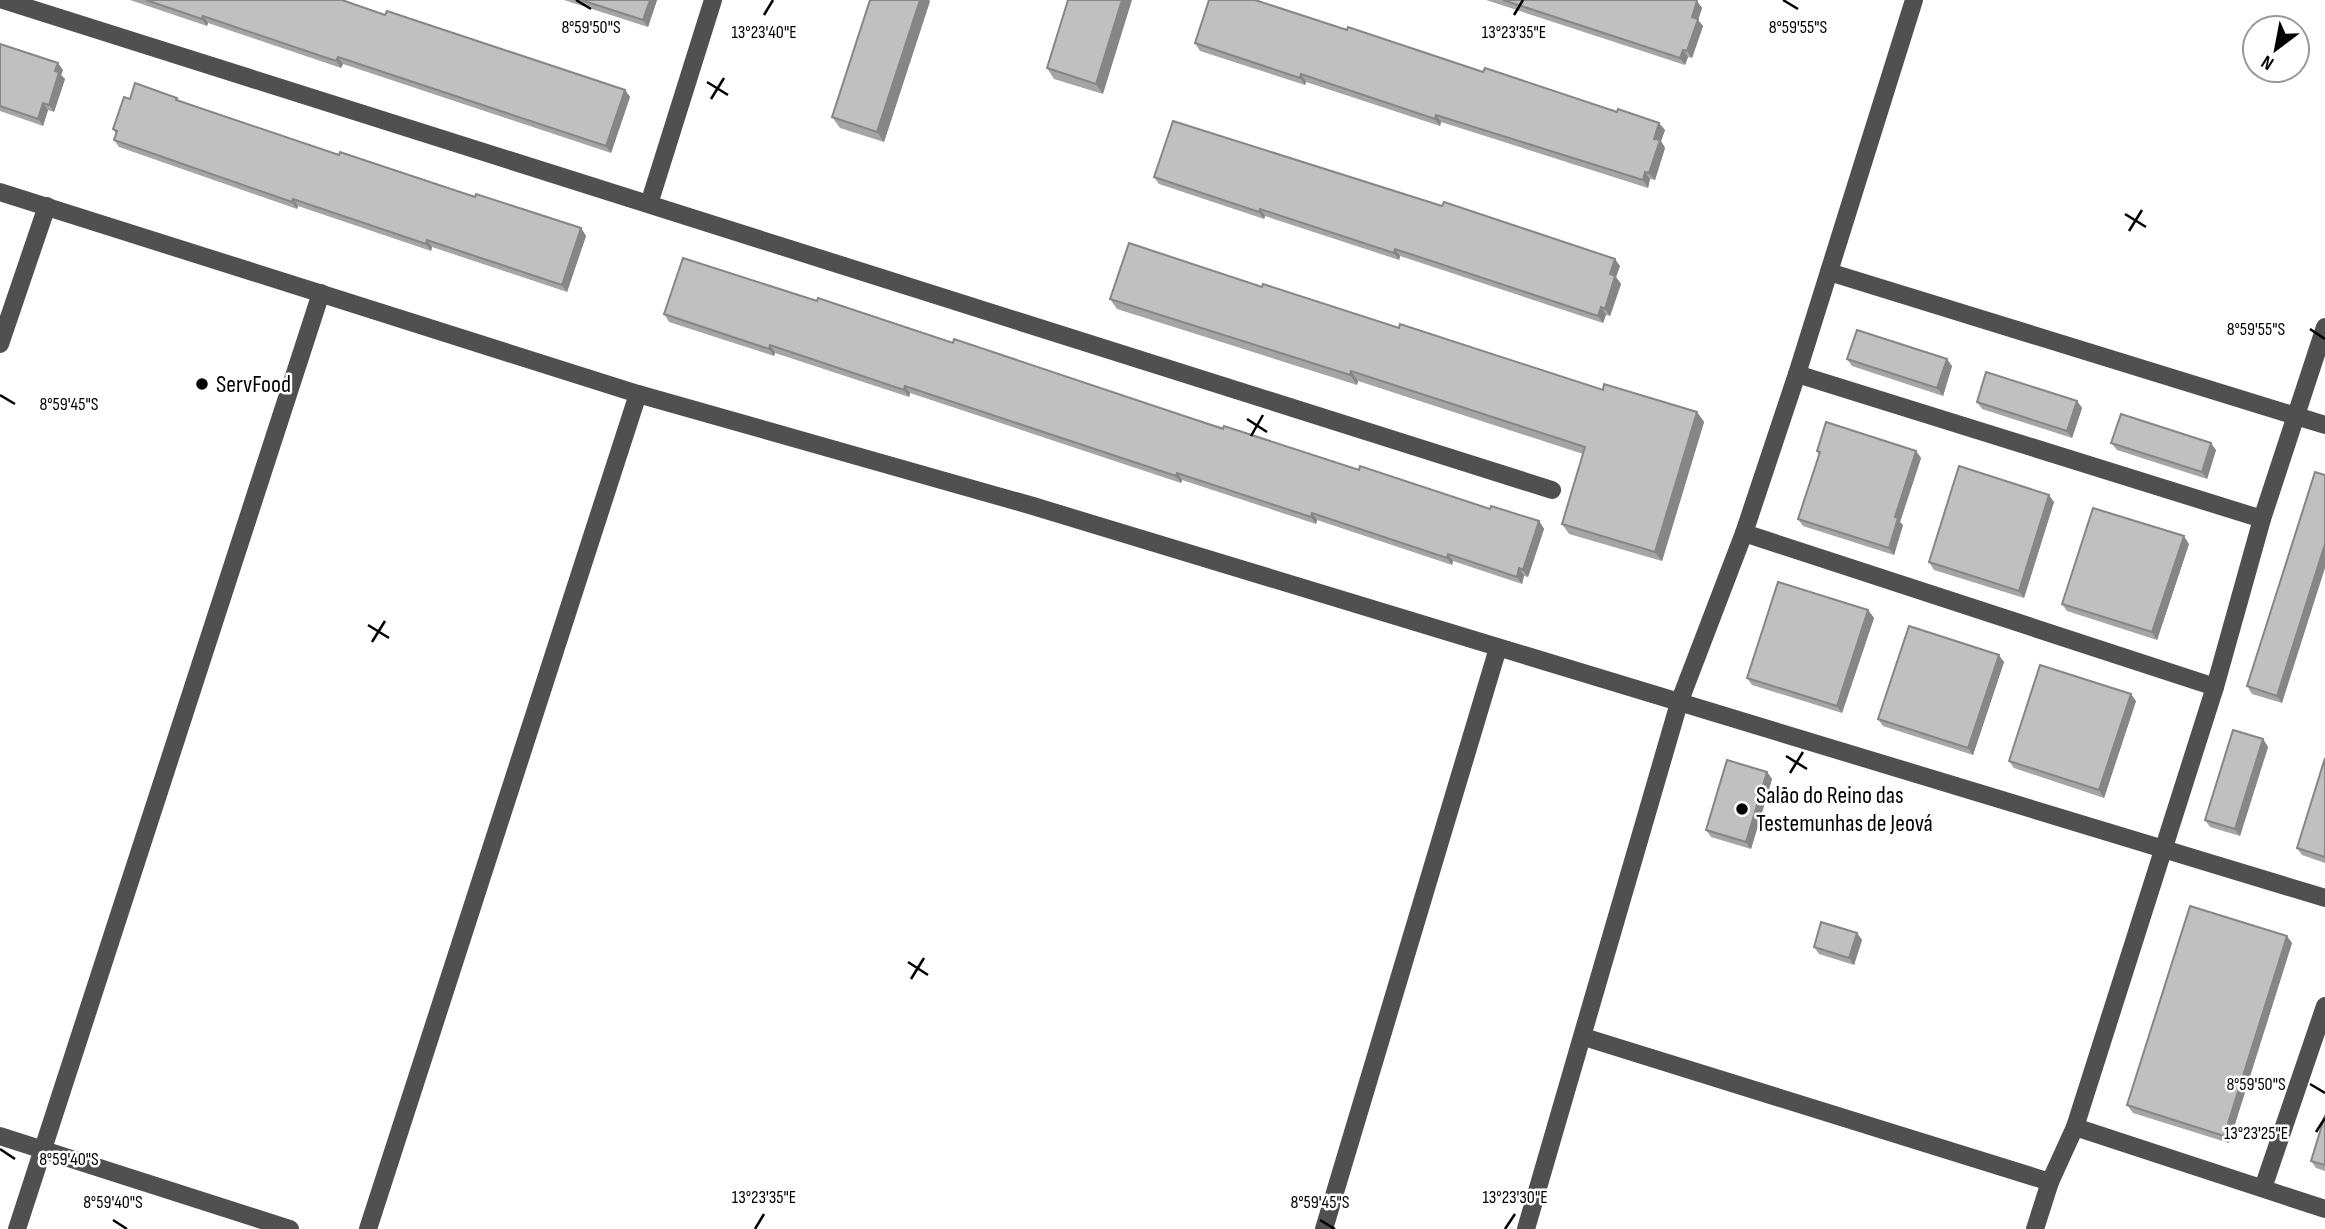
<svg xmlns="http://www.w3.org/2000/svg" width="2325" height="1229" font-family="'Sofia Sans Condensed',sans-serif">
<style>
.lines{fill:none;stroke-linecap:round;stroke-linejoin:round}
.minor{stroke:#505050;stroke-width:18}
.wall{fill:#a5a5a5}
.shaded-wall{fill:#868686}
.building{fill:#c0c0c0;stroke:#868686;stroke-width:2}
.ticks{fill:none;stroke:#000;stroke-width:2.5}
.poi-dot{fill:#000;stroke:#fff;stroke-width:2.5}
.labels{text-anchor:middle;dominant-baseline:central;stroke-width:5;stroke-linejoin:round;paint-order:stroke}
.poi-label{font-size:24px;fill:#000;stroke:#fff;text-anchor:start}
.ticks-label{font-size:18px;text-anchor:middle;fill:#000;stroke:#fff;stroke-width:5;stroke-linejoin:round;paint-order:stroke}
</style>
<rect width="100%" height="100%" fill="#fff"/>
<g class="lines">
<g class="minor">
<polyline points="3,0 1552,490"/>
<polyline points="0,192 638,394 1033,506 2325,898"/>
<polyline points="649,204 713,0"/>
<polyline points="1829,272 2325,425"/>
<polyline points="0,344 47,206"/>
<polyline points="1797,374 2262,519"/>
<polyline points="1744,533 2215,687"/>
<polyline points="1584,1037 2050,1182"/>
<polyline points="2075,1127 2325,1209"/>
<polyline points="0,1136 290,1229"/>
<polyline points="2263,1188 2325,1006"/>
<polyline points="17,1229 321,293"/>
<polyline points="368,1229 638,394"/>
<polyline points="1324,1229 1498,648"/>
<polyline points="1526,1229 1679,703 1744,533 1797,374 1914,0"/>
<polyline points="2035,1229 2050,1182 2075,1127 2215,687 2262,519 2325,327"/>
</g>
</g>
<g class="wall">
<polygon points="130,0 342,0 385,15 625,90 630,97 611,153 343,64 341,68 208,23 207,26"/>
<polygon points="564,0 657,0 648,27"/>
<polygon points="1068,0 1103,94 1054,79 1047,68"/>
<polygon points="1486,0 1695,0 1702,8 1698,20 1703,26 1692,58 1688,57 1685,65"/>
<polygon points="930,1 884,142 840,128 832,117"/>
<polygon points="1347,30 1665,130 1661,141 1665,148 1655,180 1650,179 1648,188 1441,122 1440,126 1306,82 1305,85 1200,51 1195,43"/>
<polygon points="0,44 63,70 61,75 65,79 54,112 48,110 43,126 0,111"/>
<polygon points="177,98 179,100 339,155 581,228 586,236 567,292 432,247 431,251 298,206 297,209 119,147 114,140 116,134 113,129 130,99"/>
<polygon points="1154,177 1620,266 1616,277 1621,284 1610,316 1606,315 1603,323 1400,256 1399,260 1265,216 1264,219 1159,184"/>
<polygon points="1262,287 1603,390 1697,412 1704,422 1662,561 1569,534 1562,524 1583,454 1358,381 1357,385 1117,309 1110,299"/>
<polygon points="817,301 1359,470 1490,509 1539,521 1544,529 1528,577 1524,576 1522,584 1453,561 1452,565 1317,520 1316,524 1182,480 1181,483 910,393 909,397 775,353 774,356 669,322 664,314"/>
<polygon points="1847,359 1952,366 1943,396 1852,366"/>
<polygon points="2077,401 2082,408 2072,438 1982,409 1977,402"/>
<polygon points="2111,443 2216,450 2207,479 2117,450"/>
<polygon points="1817,451 1916,451 1921,458 1900,522 1903,525 1894,555 1803,526 1798,519 1819,455"/>
<polygon points="2315,472 2282,703 2252,694 2247,686"/>
<polygon points="2054,502 2024,598 1934,570 1929,562"/>
<polygon points="2189,544 2157,640 2067,611 2062,604"/>
<polygon points="1868,610 1874,618 1842,713 1752,685 1747,678"/>
<polygon points="2004,662 1973,755 1883,726 1878,719"/>
<polygon points="2136,701 2104,798 2014,768 2009,761"/>
<polygon points="2263,739 2268,747 2240,836 2210,827 2205,820"/>
<polygon points="2325,758 2325,863 2302,855 2297,848"/>
<polygon points="1767,772 1772,779 1751,849 1711,837 1706,830"/>
<polygon points="1857,933 1862,940 1854,965 1819,954 1814,947"/>
<polygon points="2292,943 2229,1143 2133,1113 2127,1105"/>
<polygon points="2325,1115 2325,1171 2316,1168 2311,1161"/>
</g>
<g class="shaded-wall">
<polygon points="650,0 657,0 648,27 643,20"/>
<polygon points="920,0 929,0 930,1 884,142 877,132"/>
<polygon points="1122,0 1132,0 1103,94 1096,84"/>
<polygon points="1697,1 1702,8 1698,20 1703,26 1692,58 1687,51 1692,17"/>
<polygon points="203,16 208,23 207,26 202,19"/>
<polygon points="1683,50 1688,57 1685,65 1680,58"/>
<polygon points="338,57 343,64 341,68 336,61"/>
<polygon points="58,63 63,70 61,75 65,79 54,112 49,105"/>
<polygon points="1301,74 1306,82 1305,85 1300,78"/>
<polygon points="625,90 630,97 611,153 606,146"/>
<polygon points="43,103 48,110 43,126 38,119"/>
<polygon points="1436,115 1441,122 1440,126 1435,119"/>
<polygon points="1659,123 1665,130 1661,141 1665,148 1655,180 1649,173 1654,139"/>
<polygon points="1645,172 1650,179 1648,188 1643,180"/>
<polygon points="293,199 298,206 297,209 292,202"/>
<polygon points="1260,209 1265,216 1264,219 1259,212"/>
<polygon points="581,228 586,236 567,292 562,285"/>
<polygon points="427,240 432,247 431,251 426,244"/>
<polygon points="1395,249 1400,256 1399,260 1394,253"/>
<polygon points="1615,259 1620,266 1616,277 1621,284 1610,316 1605,309 1610,274"/>
<polygon points="1601,307 1606,315 1603,323 1598,316"/>
<polygon points="770,345 775,353 774,356 769,349"/>
<polygon points="1947,359 1952,366 1943,396 1937,388"/>
<polygon points="1351,371 1358,381 1357,385 1350,375"/>
<polygon points="905,386 910,393 909,397 904,390"/>
<polygon points="2077,401 2082,408 2072,438 2067,431"/>
<polygon points="1697,412 1704,422 1662,561 1655,552"/>
<polygon points="2211,443 2216,450 2207,479 2202,472"/>
<polygon points="1916,451 1921,458 1900,522 1903,525 1894,555 1889,548 1895,517"/>
<polygon points="1177,473 1182,480 1181,483 1176,476"/>
<polygon points="2049,495 2054,502 2024,598 2019,591"/>
<polygon points="1312,513 1317,520 1316,524 1311,517"/>
<polygon points="1539,521 1544,529 1528,577 1523,570"/>
<polygon points="2184,536 2189,544 2157,640 2152,632"/>
<polygon points="2325,544 2325,568 2282,703 2277,696"/>
<polygon points="1448,554 1453,561 1452,565 1447,558"/>
<polygon points="1519,568 1524,576 1522,584 1517,577"/>
<polygon points="1868,610 1874,618 1842,713 1837,706"/>
<polygon points="1999,655 2004,662 1973,755 1968,748"/>
<polygon points="2131,694 2136,701 2104,798 2099,790"/>
<polygon points="2263,739 2268,747 2240,836 2235,829"/>
<polygon points="1767,772 1772,779 1751,849 1746,842"/>
<polygon points="1857,933 1862,940 1854,965 1849,958"/>
<polygon points="2287,936 2292,943 2229,1143 2224,1136"/>
</g>
<g class="building">
<polygon points="146,0 342,0 385,15 387,11 625,90 606,146 338,57 336,61 203,16 202,19"/>
<polygon points="581,0 650,0 643,20"/>
<polygon points="870,0 920,0 877,132 832,117"/>
<polygon points="1068,0 1122,0 1096,84 1047,68"/>
<polygon points="1209,0 1255,0 1347,30 1348,27 1483,72 1485,68 1617,112 1618,109 1659,123 1654,139 1660,140 1649,173 1645,172 1643,180 1436,115 1435,119 1301,74 1300,78 1195,43"/>
<polygon points="1503,0 1695,0 1697,1 1692,17 1698,19 1687,51 1683,50 1680,58"/>
<polygon points="0,44 58,63 55,71 59,72 49,105 43,103 38,119 0,106"/>
<polygon points="135,83 177,98 176,100 339,155 340,152 475,197 476,194 581,228 562,285 427,240 426,244 293,199 292,202 114,140 117,131 113,129 124,97 130,99"/>
<polygon points="1173,121 1442,206 1444,202 1615,259 1610,274 1615,276 1605,309 1601,307 1598,316 1395,249 1394,253 1260,209 1259,212 1154,177"/>
<polygon points="1129,243 1262,287 1263,284 1399,328 1400,324 1603,390 1604,384 1697,412 1655,552 1562,524 1585,447 1351,371 1350,375 1110,299"/>
<polygon points="683,258 817,301 818,298 953,343 954,339 1223,429 1224,426 1359,470 1360,466 1490,509 1491,506 1539,521 1523,570 1519,568 1517,577 1448,554 1447,558 1312,513 1311,517 1177,473 1176,476 905,386 904,390 770,345 769,349 664,314"/>
<polygon points="1857,330 1947,359 1937,388 1847,359"/>
<polygon points="1986,372 2077,401 2067,431 1977,402"/>
<polygon points="2121,414 2211,443 2202,472 2111,443"/>
<polygon points="1826,422 1916,451 1895,517 1898,518 1889,548 1798,519 1820,452 1817,451"/>
<polygon points="1959,466 2049,495 2019,591 1929,562"/>
<polygon points="2315,472 2325,475 2325,544 2277,696 2247,686"/>
<polygon points="2093,508 2184,536 2152,632 2062,604"/>
<polygon points="1778,582 1868,610 1837,706 1747,678"/>
<polygon points="1909,626 1999,655 1968,748 1878,719"/>
<polygon points="2040,665 2131,694 2099,790 2009,761"/>
<polygon points="2233,730 2263,739 2235,829 2205,820"/>
<polygon points="2325,758 2325,857 2297,848"/>
<polygon points="1727,760 1767,772 1746,842 1706,830"/>
<polygon points="2190,906 2287,936 2224,1136 2127,1105"/>
<polygon points="1821,922 1857,933 1849,958 1814,947"/>
<polygon points="2325,1115 2325,1165 2311,1161"/>
</g>
<path class="ticks" d="M576 0 591 9M1783 0 1798 9M764 15 773 0M1514 15 1523 0M707 82 728 95M711 99 724 78M2125 214 2146 227M2129 231 2142 210M2310 329 2325 339M0 395 15 404M1247 419 1267 432M1251 436 1263 415M368 625 389 638M372 642 385 621M1786 756 1807 769M1790 773 1803 752M908 962 928 975M911 979 924 958M2310 1084 2325 1093M2316 1132 2325 1118M0 1149 15 1159M113 1220 127 1229M1320 1220 1335 1229M755 1229 764 1214M1505 1229 1515 1214"/>
<g class="poi-dot">
<circle cx="202" cy="384" r="7"/>
<circle cx="1742" cy="809" r="7"/>
</g>
<g class="labels">
<g class="poi-label">
<text x="216" y="384">ServFood</text>
<text x="1756" y="795">Salão do Reino das<tspan x="1756" dy="28">Testemunhas de Jeová</tspan></text>
</g>
</g>
<g class="ticks-label">
<text x="591" y="33">8°59'50"S</text>
<text x="1798" y="33">8°59'55"S</text>
<text x="764" y="38">13°23'40"E</text>
<text x="1514" y="38">13°23'35"E</text>
<text x="2256" y="335">8°59'55"S</text>
<text x="69" y="410">8°59'45"S</text>
<text x="2256" y="1090">8°59'50"S</text>
<text x="2256" y="1139">13°23'25"E</text>
<text x="69" y="1165">8°59'40"S</text>
<text x="764" y="1203">13°23'35"E</text>
<text x="1515" y="1203">13°23'30"E</text>
<text x="113" y="1208">8°59'40"S</text>
<text x="1320" y="1208">8°59'45"S</text>
</g>
<g transform="translate(2276 49) rotate(212)"><circle r="33" fill="#ffffff" stroke="#999999" stroke-width="2"/>
<path d="M0-5L12 26L0 18L-12 26Z" fill="#000000"/>
<text y="-10" font-size="19" font-weight="bold" text-anchor="middle" fill="#000000">N</text>
</g>
</svg>
